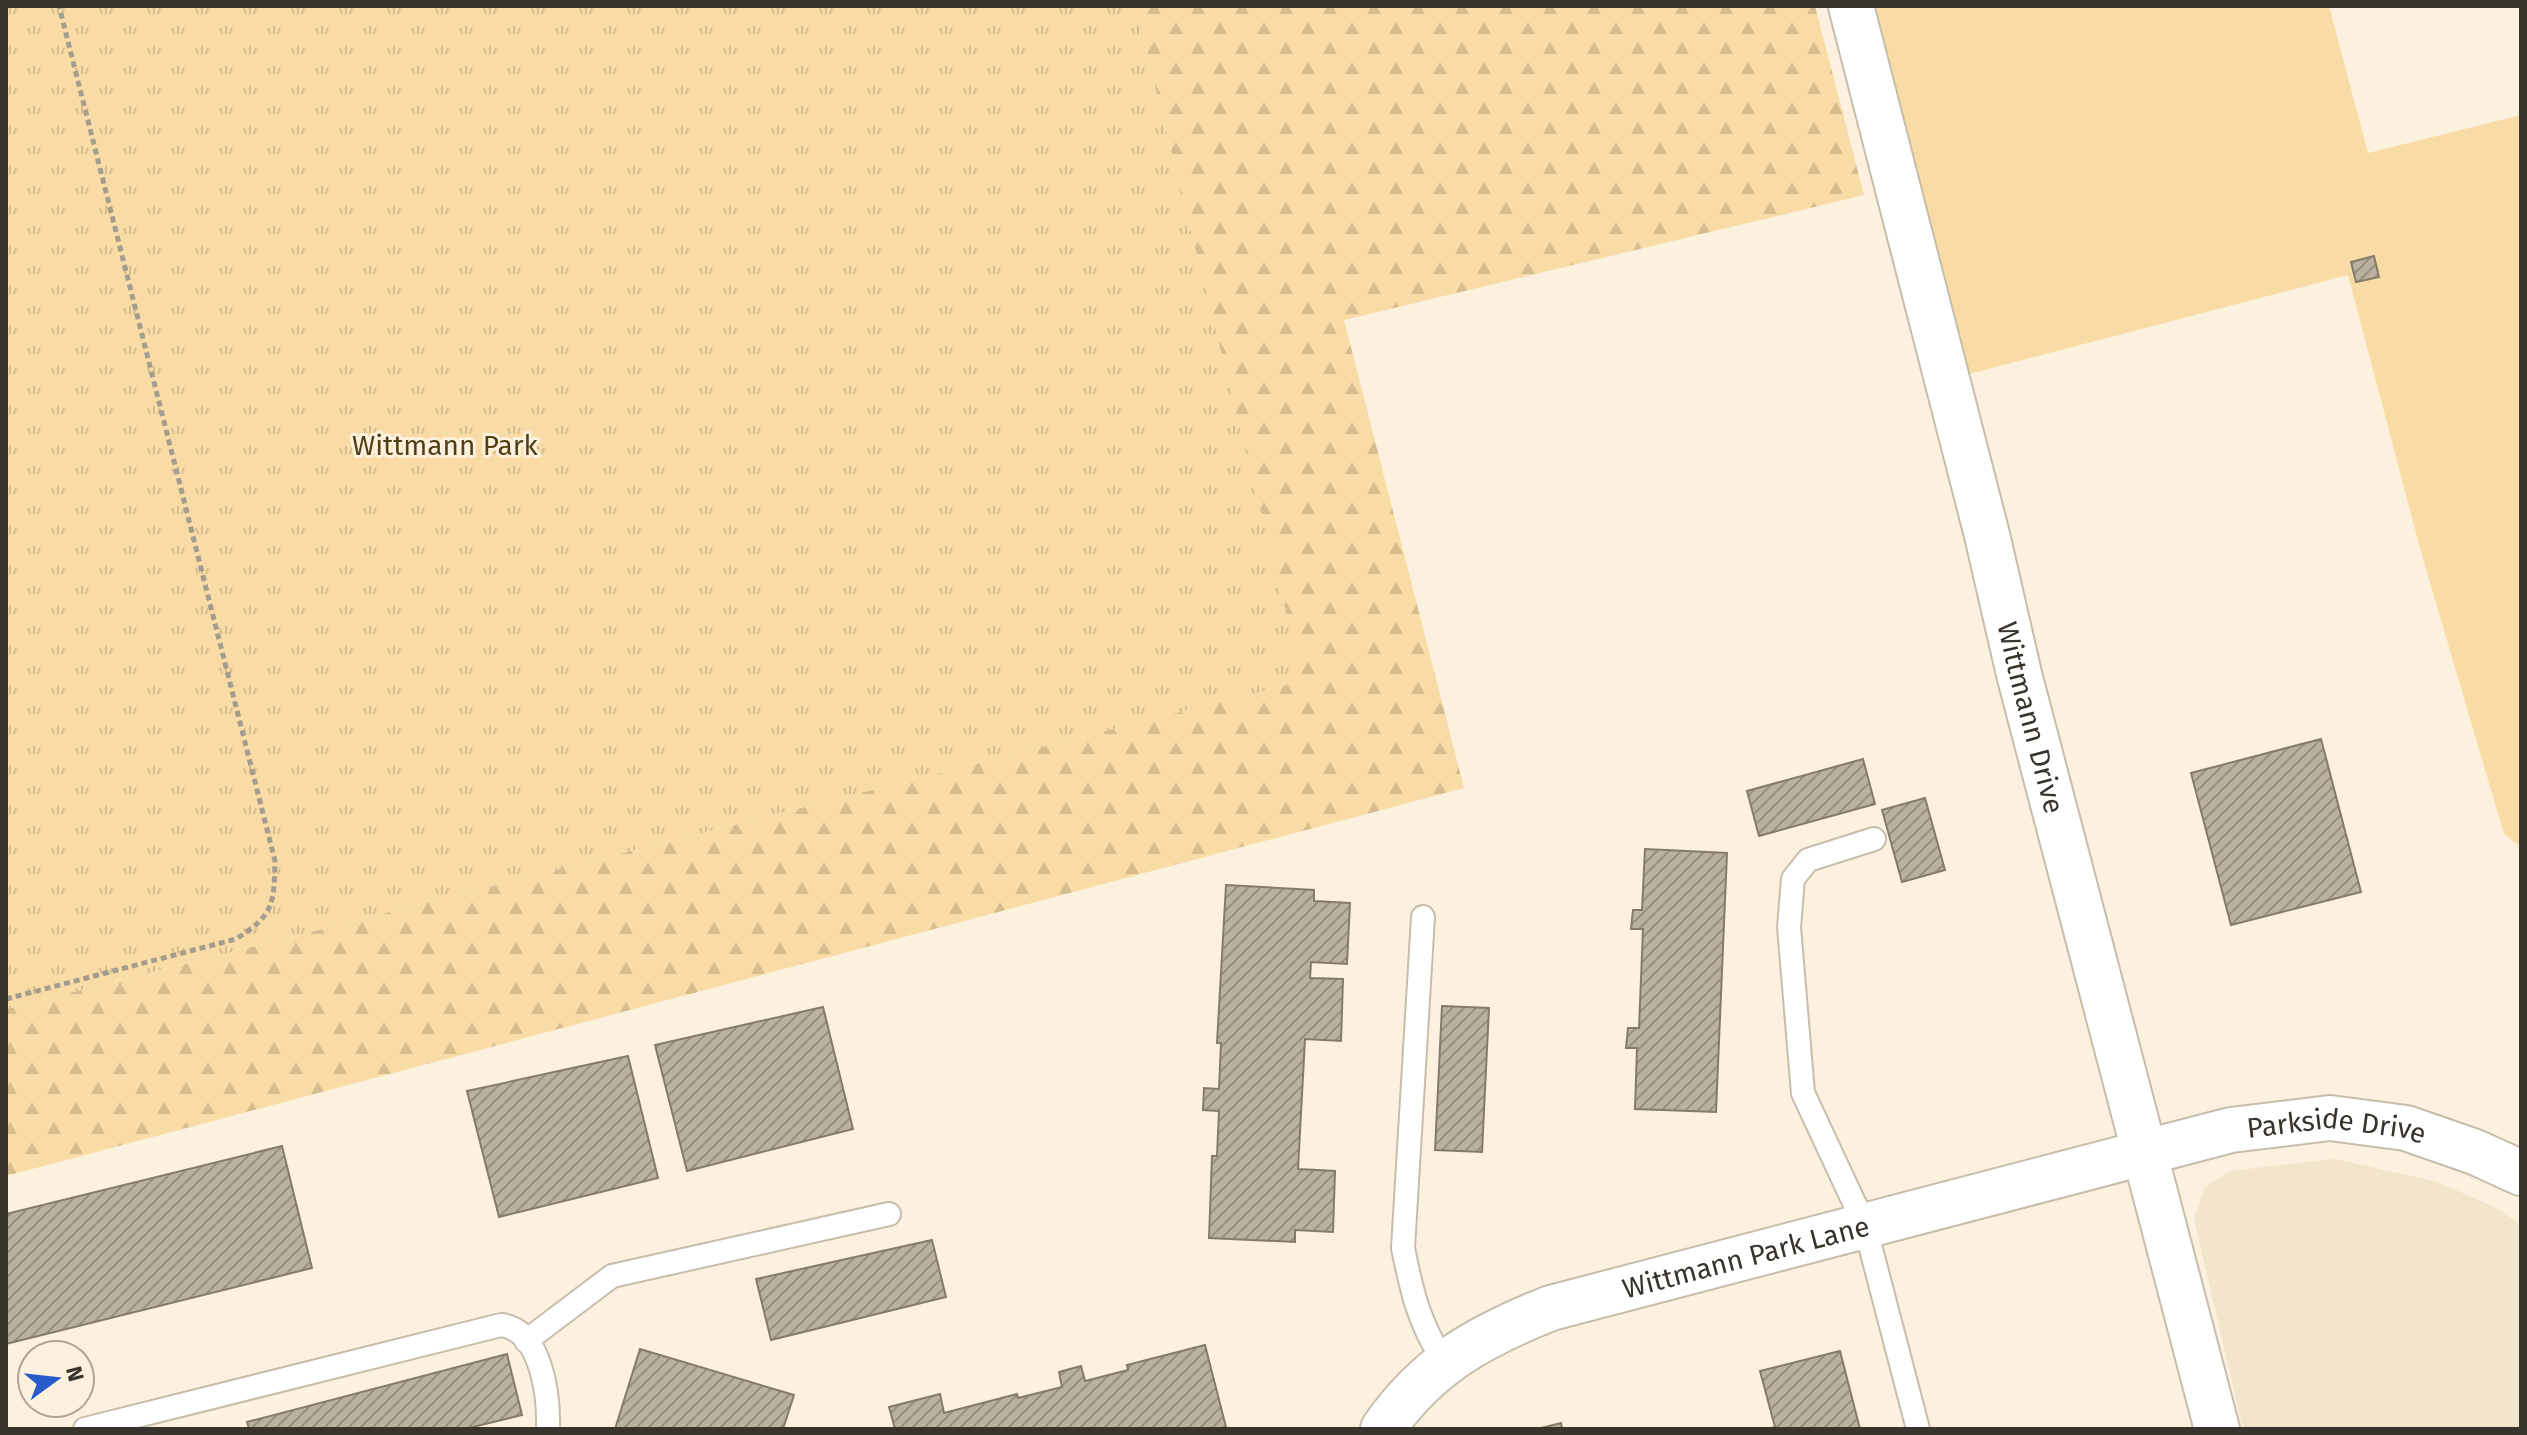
<svg xmlns="http://www.w3.org/2000/svg" width="2527" height="1435" font-family="'Fira Sans',sans-serif">
<style>
.built{fill:#f2e5cc}
.grass{fill:#f9dca5}
.forest{fill:url(#forest-firs)}
.park{fill:url(#park-tufts)}
.building{fill:url(#building-hatch);stroke:#847b6b;stroke-width:2}
.lines{fill:none;stroke-linecap:round;stroke-linejoin:round}
.service-casing{stroke:#c6bdab;stroke-width:26}
.minor-casing{stroke:#c6bdab;stroke-width:48}
.path{stroke:#a49d8f;stroke-width:5;stroke-dasharray:6 4;stroke-linecap:butt}
.service{stroke:#fff;stroke-width:22}
.minor{stroke:#fff;stroke-width:44}
.labels{text-anchor:middle;dominant-baseline:central;stroke-width:6;stroke-linejoin:round;paint-order:stroke}
.park-label{font-size:28px;fill:#523e11;stroke:#fbf1de}
.street-label{font-size:28px;fill:#38342d;stroke:#fbf1de}
</style>
<defs>
<pattern id="forest-firs" width="22" height="20" patternUnits="userSpaceOnUse" patternTransform="scale(2)"><rect width="22" height="20" fill="#f9dca5"/><path d="M5 1l3.5 6h-7zM16 11l3.5 6h-7z" fill="#d6bd8e"/></pattern>
<pattern id="park-tufts" width="24" height="20" patternUnits="userSpaceOnUse" patternTransform="scale(2)"><rect width="24" height="20" fill="#f9dca5"/><path d="M3 7l-1-3M5 7V3M7 7l1-3M15 17l-1-3M17 17v-4M19 17l1-3" fill="none" stroke="#d6bd8e"/></pattern>
<pattern id="building-hatch" width="6" height="6" patternUnits="userSpaceOnUse" patternTransform="scale(2)"><rect width="6" height="6" fill="#bab19f"/><path d="M-1 1l2-2M0 6l6-6M5 7l2-2" fill="none" stroke="#989182"/></pattern>
</defs>
<rect width="100%" height="100%" fill="#fbf1de"/>
<polygon class="built" points="2335,1159 2438,1182 2498,1209 2521,1225 2521,1429 2243,1429 2194,1219 2205,1187 2230,1171"/>
<polygon class="grass" points="1875,6 2329,6 2368,153 2521,115 2521,847 2504,834 2421,552 2348,275 1969,374"/>
<polygon class="forest" points="1135,6 1815,6 1864,195 1344,320 1464,788 6,1176 6,1009 1302,681"/>
<polygon class="park" points="6,6 1135,6 1303,681 6,1009"/>
<g class="building">
<polygon points="2374,256 2379,277 2356,282 2351,262"/>
<polygon points="2321,739 2361,892 2231,925 2191,773"/>
<polygon points="1863,759 1875,804 1759,836 1747,791"/>
<polygon points="1925,798 1945,870 1902,882 1882,810"/>
<polygon points="1645,849 1727,853 1716,1112 1635,1109 1637,1048 1626,1048 1628,1028 1639,1028 1643,929 1631,929 1633,910 1642,910"/>
<polygon points="1226,885 1314,890 1314,901 1350,903 1347,964 1311,962 1310,978 1343,979 1341,1041 1305,1039 1298,1169 1335,1171 1333,1232 1295,1230 1295,1242 1209,1238 1212,1156 1217,1156 1219,1111 1203,1110 1204,1088 1219,1089 1221,1043 1217,1043"/>
<polygon points="1442,1006 1489,1008 1482,1152 1435,1150"/>
<polygon points="823,1007 853,1129 687,1171 655,1045"/>
<polygon points="628,1056 658,1178 499,1217 467,1091"/>
<polygon points="282,1146 312,1268 6,1344 6,1214"/>
<polygon points="932,1240 946,1297 771,1340 756,1279"/>
<polygon points="1205,1345 1226,1427 1219,1429 895,1429 889,1407 940,1394 944,1413 1017,1394 1018,1398 1062,1387 1059,1372 1081,1366 1085,1381 1128,1370 1127,1365"/>
<polygon points="640,1349 794,1395 783,1429 615,1429"/>
<polygon points="1840,1351 1860,1429 1768,1429 1775,1427 1760,1371"/>
<polygon points="507,1354 522,1415 465,1429 249,1429 247,1422"/>
<polygon points="1561,1423 1562,1429 1537,1429"/>
</g>
<g class="lines">
<g class="service-casing">
<g id="service">
<polyline points="1874,839 1808,860 1793,879 1789,927 1803,1093 1865,1226 1918,1429"/>
<path d="M1423 917 1403 1248C1412 1293 1419 1323 1444 1362"/>
<polyline points="526,1341 612,1276 889,1214"/>
<path d="M85 1429 501 1325C542 1330 549 1397 548 1429"/>
</g>
</g>
<g class="minor-casing">
<g id="minor">
<path id="s1" d="M1851 6 1987 535 2019 674 2217 1429"/>
<path id="s2" d="M1383 1429C1427 1365 1480 1336 1551 1308L2231 1130 2330 1118 2406 1128 2475 1152 2521 1173"/>
</g>
</g>
<path class="path" d="M6 999 236 939C274 915 274 904 275 861L59 6"/>
<use href="#service" class="service"/>
<use href="#minor" class="minor"/>
</g>
<g class="labels">
<g class="park-label">
<text x="445" y="445">Wittmann Park</text>
</g>
<g class="street-label">
<text stroke="none"><textPath href="#s1" startOffset="734">Wittmann Drive</textPath></text>
<text stroke="none"><textPath href="#s2" startOffset="1020">Parkside Drive</textPath></text>
<text stroke="none"><textPath href="#s2" startOffset="412">Wittmann Park Lane</textPath></text>
</g>
</g>
<rect width="2527" height="1435" fill="none" stroke="#38342d" stroke-width="16"/>
<g transform="translate(56 1379) rotate(75)"><circle r="38" fill="#fbf1de" stroke="#ada597" stroke-width="2"/>
<path d="M0-6L14 30L0 20L-14 30Z" fill="#295ac9"/>
<text y="-12" font-size="22" font-weight="bold" text-anchor="middle" fill="#38342d">N</text>
</g>
</svg>
